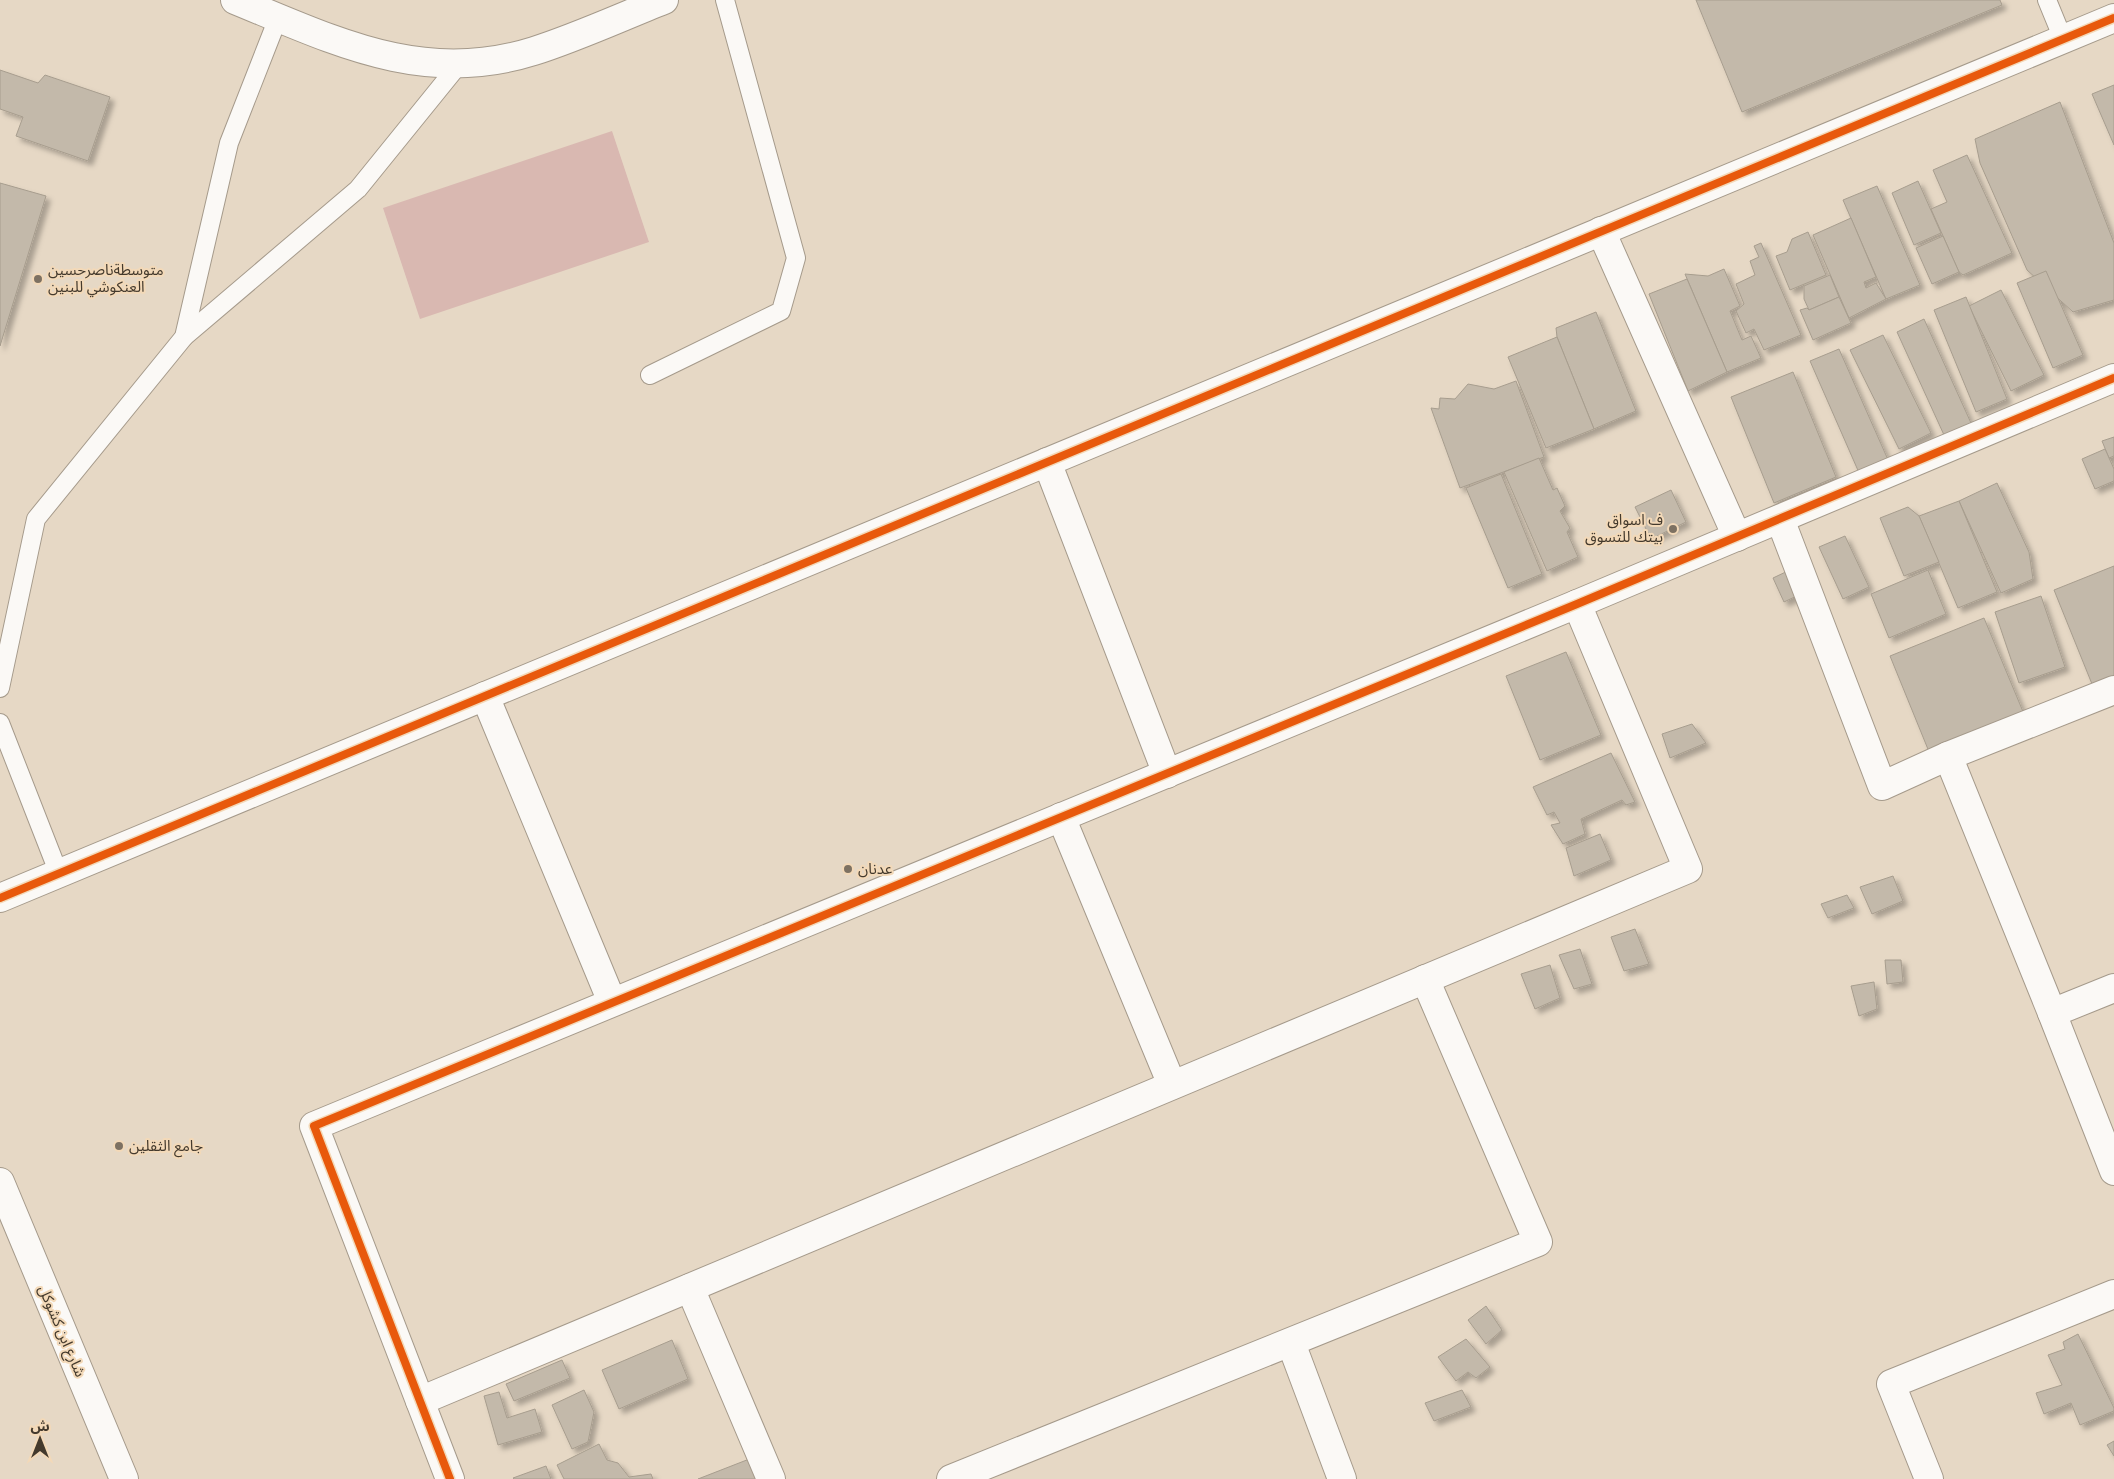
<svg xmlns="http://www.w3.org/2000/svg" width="2114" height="1479" font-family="'Roboto Condensed','Noto Sans Arabic',sans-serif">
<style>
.park{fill:#d9b8b1}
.building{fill:#c3b9aa;stroke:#a79d8e;filter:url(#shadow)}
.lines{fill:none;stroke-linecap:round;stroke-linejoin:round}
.lane-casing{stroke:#a59a8b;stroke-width:20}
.street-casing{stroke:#a59a8b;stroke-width:30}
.secondary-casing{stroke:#a59a8b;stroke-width:30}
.lane{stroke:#fbf9f6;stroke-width:18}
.street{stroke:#fbf9f6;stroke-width:28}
.secondary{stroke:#fbf9f6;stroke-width:28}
.cycleway-casing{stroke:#f3d9b8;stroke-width:11}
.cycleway{stroke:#e8590c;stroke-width:8}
.poi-dot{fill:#7d7162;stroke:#f3d9b8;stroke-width:2}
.labels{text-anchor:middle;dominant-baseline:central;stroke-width:4;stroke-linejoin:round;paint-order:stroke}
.poi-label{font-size:15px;fill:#443a2d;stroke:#f3d9b8;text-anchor:start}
.street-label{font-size:15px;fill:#443a2d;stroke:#f3d9b8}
</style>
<defs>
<filter id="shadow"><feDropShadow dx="4.5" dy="4.5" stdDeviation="2.5" flood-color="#0004"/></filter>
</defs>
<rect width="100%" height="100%" fill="#e6d8c5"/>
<polygon class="park" points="612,131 649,242 420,319 383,208"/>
<g class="building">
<polygon points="1696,0 2000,0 2002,5 1742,112"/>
<polygon points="0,70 38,83 45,75 110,97 88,161 16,136 23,117 0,109"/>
<polygon points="2114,85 2114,145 2092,94"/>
<polygon points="2060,102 2114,243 2114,300 2073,312 2027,270 1980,163 1975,139"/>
<polygon points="1967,155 2012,253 1963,275 1959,272 1931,209 1947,202 1933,170"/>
<polygon points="1918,181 1941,233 1914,245 1892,193"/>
<polygon points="0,183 46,196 0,346"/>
<polygon points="1877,186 1920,285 1886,299 1843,200"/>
<polygon points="1851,218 1876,277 1864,282 1866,288 1876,283 1886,299 1849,318 1813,235"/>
<polygon points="1808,232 1826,275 1790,290 1776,256 1787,252 1792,239"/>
<polygon points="1943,236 1959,272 1932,284 1916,248"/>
<polygon points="1761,243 1801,335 1764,350 1754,329 1746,333 1736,311 1744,304 1736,284 1755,275 1750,261 1759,257 1754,246"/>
<polygon points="1724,269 1740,306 1730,311 1742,340 1751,336 1761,358 1727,372 1685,274 1708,276"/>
<polygon points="2046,271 2083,355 2053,368 2017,283"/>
<polygon points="1830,275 1839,297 1809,310 1804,299 1804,286"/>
<polygon points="1687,279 1727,372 1688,391 1649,294"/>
<polygon points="2001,290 2044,375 2011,391 1969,306"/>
<polygon points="1839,297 1851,323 1813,340 1800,310 1807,308 1809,310"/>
<polygon points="1966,297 2007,399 1976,412 1934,310"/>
<polygon points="1596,312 1636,411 1594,429 1557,337 1556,328"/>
<polygon points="1924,319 1971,423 1944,435 1897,332"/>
<polygon points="1883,335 1931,433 1899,449 1850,350"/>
<polygon points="1557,337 1594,429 1546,448 1508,357"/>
<polygon points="1839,349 1889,462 1860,475 1810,361"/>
<polygon points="1793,372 1836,477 1774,503 1731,397"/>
<polygon points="1516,381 1544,457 1460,488 1431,408 1439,409 1440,398 1455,399 1468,384 1494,389"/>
<polygon points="2114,437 2114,456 2109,458 2102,441"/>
<polygon points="2105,449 2114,469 2114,481 2095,489 2082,459"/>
<polygon points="1539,458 1553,490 1557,488 1565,506 1560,511 1570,528 1567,532 1578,557 1547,571 1504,472"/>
<polygon points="1501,474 1542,574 1508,588 1466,488"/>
<polygon points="1997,483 2029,552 2033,579 2001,593 1959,501"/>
<polygon points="1671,490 1686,522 1651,539 1635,507"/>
<polygon points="1959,501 1997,592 1958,608 1919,516"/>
<polygon points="1908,507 1919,516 1939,562 1904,576 1880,518"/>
<polygon points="1845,536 1869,587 1843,599 1819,547"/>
<polygon points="2114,566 2114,681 2094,689 2054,590"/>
<polygon points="1792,569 1803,593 1784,602 1773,578"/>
<polygon points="1928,570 1946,614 1889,638 1871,594"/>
<polygon points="2041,596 2065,667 2019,683 1995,612"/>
<polygon points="1984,618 2029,726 1934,764 1890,656"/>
<polygon points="1566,652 1601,735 1540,760 1506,676"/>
<polygon points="1692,724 1706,743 1670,758 1662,734"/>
<polygon points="1611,753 1635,802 1626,805 1622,800 1581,819 1585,834 1563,844 1551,825 1560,823 1554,812 1547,815 1533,787"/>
<polygon points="1600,834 1611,860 1574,876 1566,848"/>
<polygon points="1893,876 1903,901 1872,914 1860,887"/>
<polygon points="1847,895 1854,908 1828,918 1821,904"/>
<polygon points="1635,929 1649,964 1624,971 1611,937"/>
<polygon points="1580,949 1592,984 1574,989 1559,955"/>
<polygon points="1885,960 1901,960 1903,982 1887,984"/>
<polygon points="1550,965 1560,998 1535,1009 1521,974"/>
<polygon points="1874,982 1877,1009 1859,1016 1851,986"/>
<polygon points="1486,1306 1502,1330 1486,1344 1468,1320"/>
<polygon points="2078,1334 2114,1408 2114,1411 2080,1425 2071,1403 2044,1414 2036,1393 2062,1385 2048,1355 2065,1349 2063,1342"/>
<polygon points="1466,1339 1490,1367 1476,1378 1468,1372 1456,1381 1438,1357"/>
<polygon points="672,1340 688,1379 619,1409 602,1370"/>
<polygon points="562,1360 570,1378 514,1401 506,1384"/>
<polygon points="584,1390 594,1412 588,1442 572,1449 552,1405"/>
<polygon points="1462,1390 1471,1407 1434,1421 1425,1403"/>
<polygon points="499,1392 507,1418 535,1409 542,1432 498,1445 484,1396"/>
<polygon points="2114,1441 2114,1456 2107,1445"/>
<polygon points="599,1444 607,1460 618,1463 629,1477 651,1474 653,1479 564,1479 557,1465"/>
<polygon points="757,1456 766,1479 698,1479"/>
<polygon points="546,1466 551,1479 514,1479 513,1478"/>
</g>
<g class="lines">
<g class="lane-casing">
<g id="lane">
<polyline points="2047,0 2063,39"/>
<polyline points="184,337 358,189 460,63"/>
<polyline points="650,375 781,311 796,258 725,0"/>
<polyline points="0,688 36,519 184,337 229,143 278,18"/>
<polyline points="0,723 59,874"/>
</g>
</g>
<g class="street-casing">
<g id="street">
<path d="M235 0C335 41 423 86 534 51 578 37 621 17 664 0"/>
<polyline points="1601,231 1737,537"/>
<polyline points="1047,462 1167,774"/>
<polyline points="1780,519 1882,786 1948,756 2114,690"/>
<polyline points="485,696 612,1002"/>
<polyline points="1948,756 2052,1013 2114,1171"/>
<polyline points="1061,817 1172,1085"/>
<polyline points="2052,1013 2114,988"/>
<polyline points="690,1288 771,1479"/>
<polyline points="1291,1343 1342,1479"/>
<polyline points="420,1401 1688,869 1577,604"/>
<polyline points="450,1479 314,1126 1577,604 2114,378"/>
<polyline points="951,1479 1538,1242 1425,979"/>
<polyline points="1929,1479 1891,1384 2114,1294"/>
</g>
</g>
<g class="secondary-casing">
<g id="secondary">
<polyline points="0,898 2114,18"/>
<polyline points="0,1182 124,1479"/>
</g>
</g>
<use href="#lane" class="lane"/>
<use href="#street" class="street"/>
<use href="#secondary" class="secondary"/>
<g class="cycleway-casing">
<g id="cycleway">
<polyline points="0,898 2114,18"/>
<polyline points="450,1479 314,1126 1577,604 2114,378"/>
</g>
</g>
<use href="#cycleway" class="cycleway"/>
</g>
<g class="poi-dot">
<circle cx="38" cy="279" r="5"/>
<circle cx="1673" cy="529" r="5"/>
<circle cx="848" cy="869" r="5"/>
<circle cx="119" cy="1146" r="5"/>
</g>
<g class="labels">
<g class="poi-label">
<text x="48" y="270">متوسطةناصرحسين<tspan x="48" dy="17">العنكوشي للبنين</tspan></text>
<text x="1663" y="520" text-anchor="end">ف اسواق<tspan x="1663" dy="17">بيتك للتسوق</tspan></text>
<text x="858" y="869">عدنان</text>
<text x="129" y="1146">جامع الثقلين</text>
</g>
<g class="street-label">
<text transform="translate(62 1331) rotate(67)">شارع ابن كشوكل</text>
</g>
</g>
<g transform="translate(40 1439)" stroke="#f3d9b8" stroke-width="4" paint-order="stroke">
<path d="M0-4L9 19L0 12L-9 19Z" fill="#443a2d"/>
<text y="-8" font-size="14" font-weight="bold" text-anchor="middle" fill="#443a2d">ش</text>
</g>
</svg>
